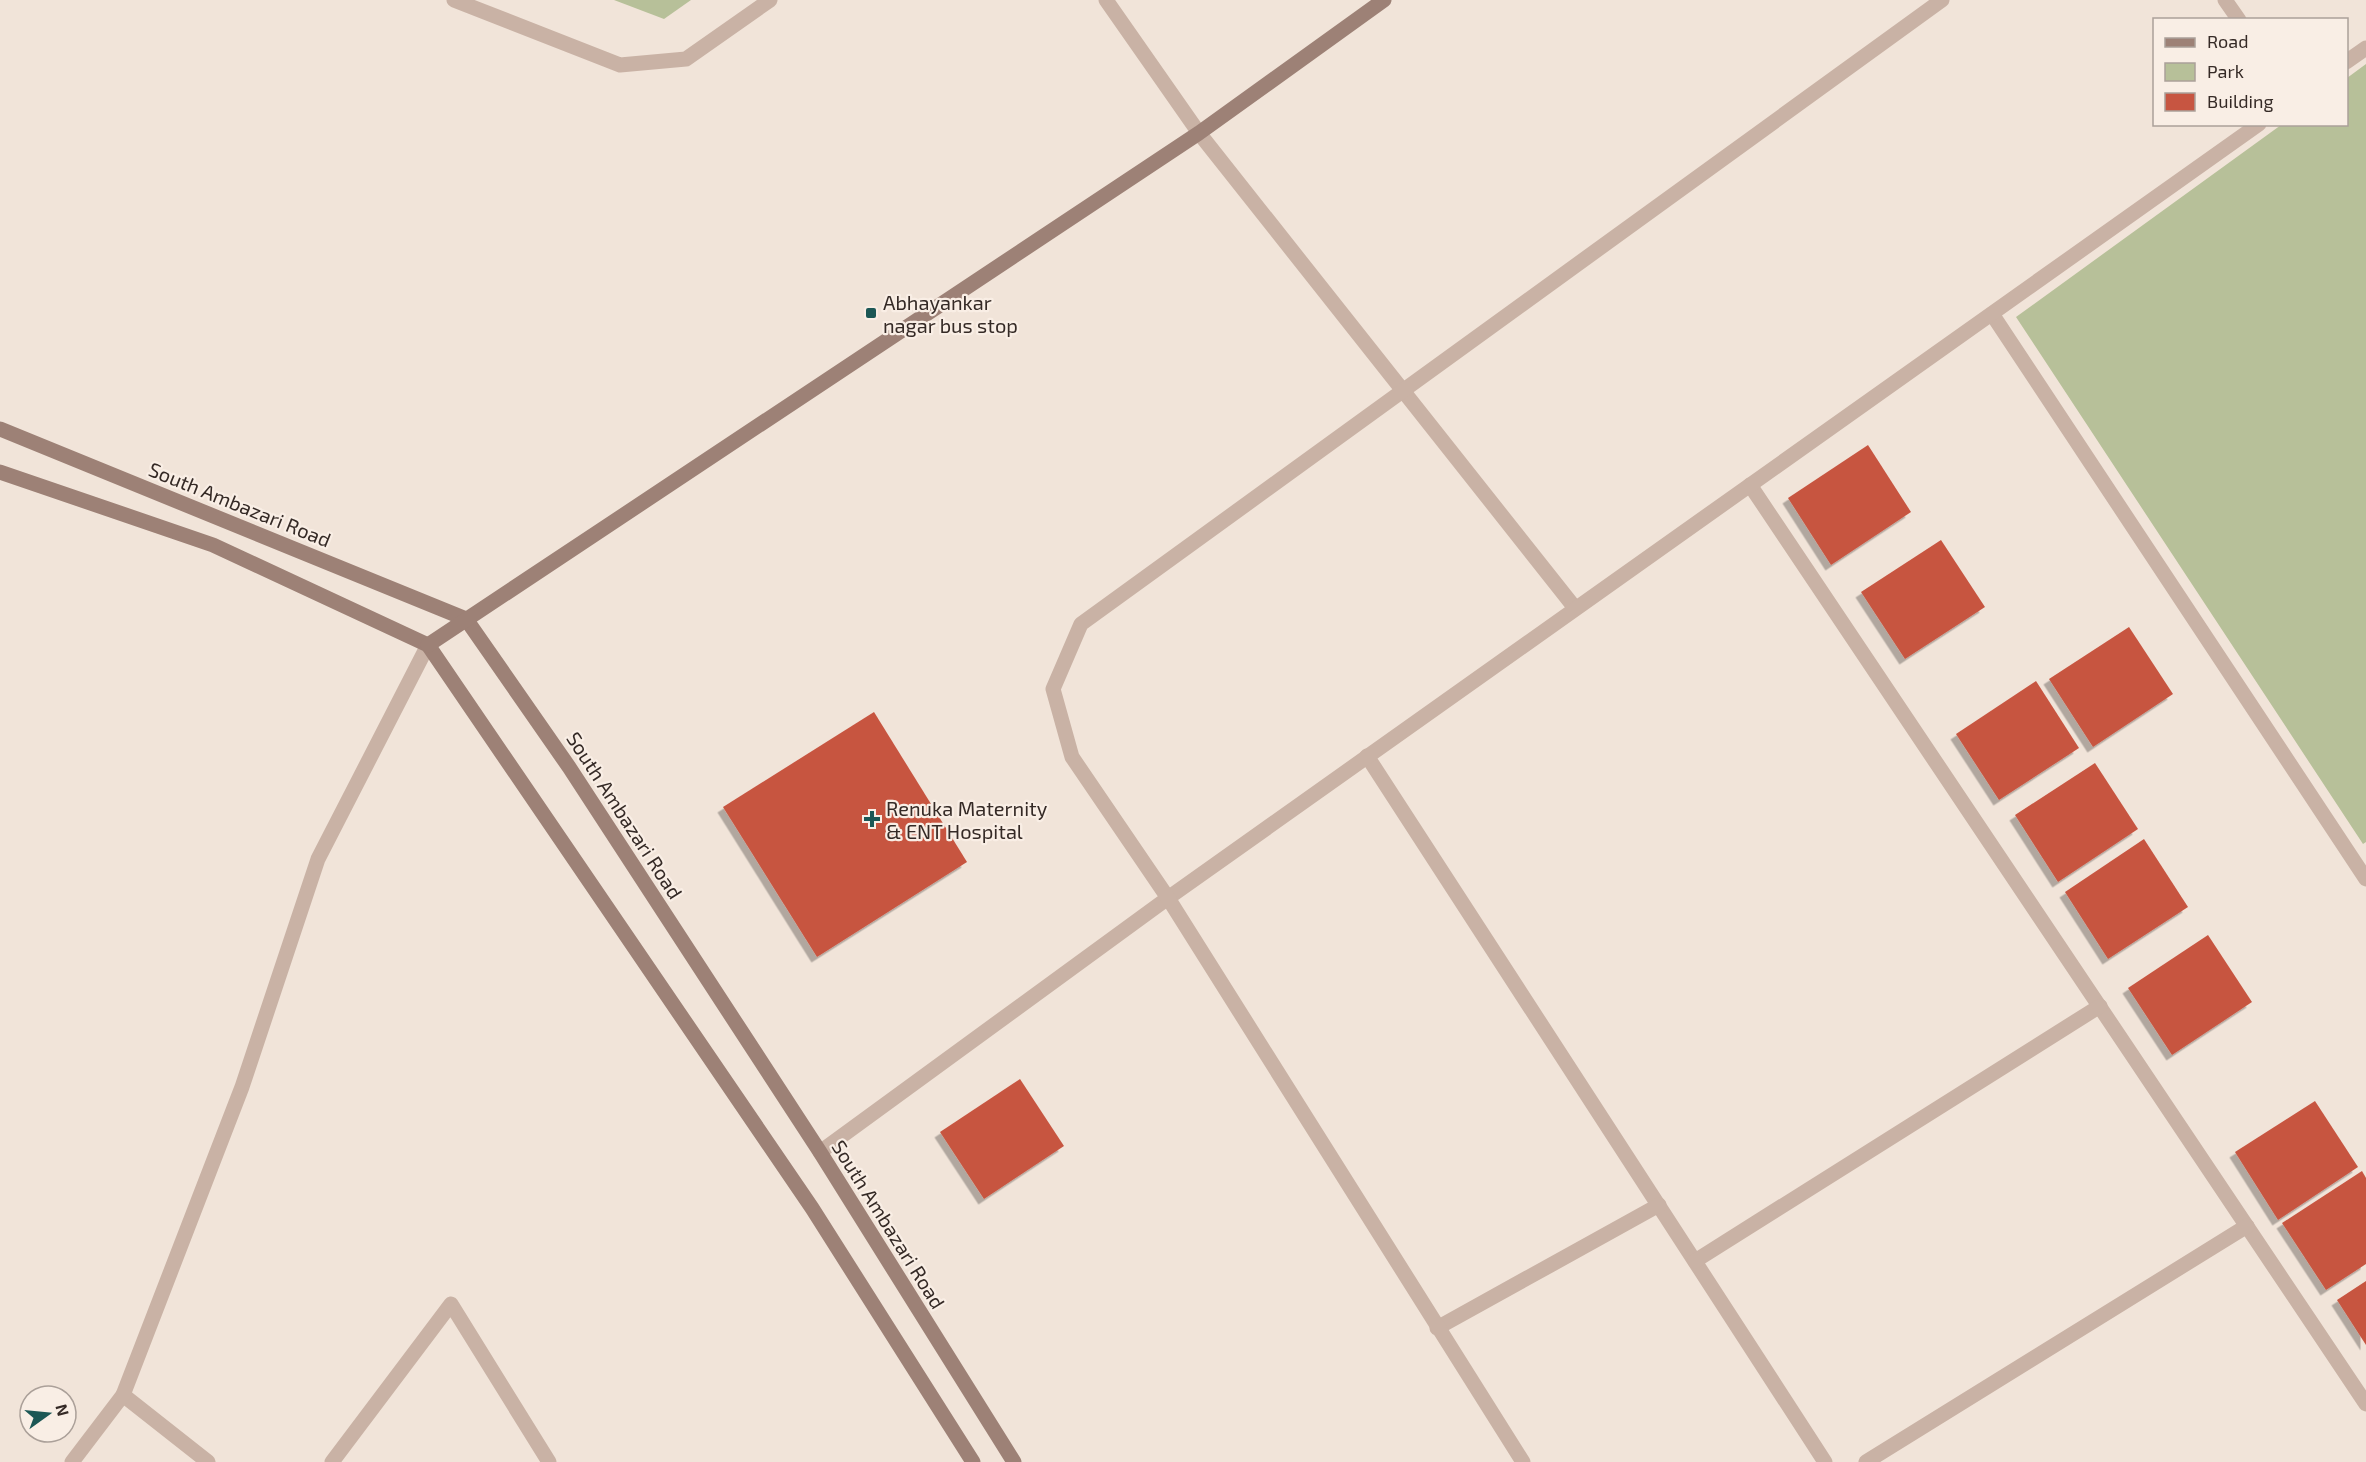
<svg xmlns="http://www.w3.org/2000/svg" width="2366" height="1462" font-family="'Exo 2',sans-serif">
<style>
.green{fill:#b7c099}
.building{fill:#c75541;filter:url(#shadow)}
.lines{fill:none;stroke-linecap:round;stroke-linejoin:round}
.street{stroke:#c9b2a5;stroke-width:15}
.secondary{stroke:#9d8176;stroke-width:15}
.poi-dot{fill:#1c5755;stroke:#f9eee5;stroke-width:2}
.labels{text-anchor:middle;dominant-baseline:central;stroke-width:4.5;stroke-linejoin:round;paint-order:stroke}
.poi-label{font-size:20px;fill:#352a26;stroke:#f9eee5;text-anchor:start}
.street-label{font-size:20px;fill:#352a26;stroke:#f9eee5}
</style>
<defs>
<filter id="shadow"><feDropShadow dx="-5.5" dy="5.5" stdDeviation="0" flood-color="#0004"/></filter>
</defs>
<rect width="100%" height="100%" fill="#f1e4d9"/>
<g class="green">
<polygon points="614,0 691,0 664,19"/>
<polygon points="2366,64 2366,842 2363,844 2016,317 2281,125 2346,124 2347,78"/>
</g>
<g class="building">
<polygon points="1868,445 1911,512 1831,565 1788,498"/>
<polygon points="1941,540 1985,607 1905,659 1861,592"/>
<polygon points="2129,627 2173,694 2093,747 2049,679"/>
<polygon points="2036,681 2079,748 1999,800 1956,734"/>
<polygon points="874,712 967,862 817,957 723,807"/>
<polygon points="2095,763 2138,829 2058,882 2015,815"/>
<polygon points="2144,839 2188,907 2108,959 2065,892"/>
<polygon points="2208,935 2252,1002 2172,1055 2128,988"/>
<polygon points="1020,1079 1064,1146 984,1199 940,1132"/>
<polygon points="2315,1101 2358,1167 2278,1220 2235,1152"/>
<polygon points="2362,1171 2366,1178 2366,1264 2326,1290 2282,1223"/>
<polygon points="2366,1281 2366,1345 2337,1300"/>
</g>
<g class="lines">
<g class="street">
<polyline points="454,0 620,65 686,59 770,0"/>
<polyline points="1106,0 1199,133 1575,608"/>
<polyline points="2225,0 2239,20"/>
<polyline points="2346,62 2366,48"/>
<polyline points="1992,314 2366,879"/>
<polyline points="1750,485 2366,1404"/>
<polyline points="1367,756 1825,1462"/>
<polyline points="820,1152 1168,898 2259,124"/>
<polyline points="1695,1261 2100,1006"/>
<polyline points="1437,1328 1659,1205"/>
<polyline points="123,1395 208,1462"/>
<polyline points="72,1462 123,1395 242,1087 318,859 428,645"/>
<polyline points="332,1462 451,1304 549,1462"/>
<polyline points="1523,1462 1168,898 1072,757 1053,689 1081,624 1942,0"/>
<polyline points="1866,1462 2247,1226"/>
</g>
<g class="secondary">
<polyline points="0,429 466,619 569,767 820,1152 1014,1462"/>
<polyline points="0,472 213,545 428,645 812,1208 973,1462"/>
<polyline points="428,645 1199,133 1384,0"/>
</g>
</g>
<g class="poi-dot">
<rect x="865" y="307" width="12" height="12" rx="3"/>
<path d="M869 810h6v6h6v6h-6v6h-6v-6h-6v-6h6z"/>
</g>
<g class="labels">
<g class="poi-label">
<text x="883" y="302">Abhayankar<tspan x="883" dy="23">nagar bus stop</tspan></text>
<text x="886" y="808">Renuka Maternity<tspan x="886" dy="23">&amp; ENT Hospital</tspan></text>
</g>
<g class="street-label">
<text transform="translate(240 504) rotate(22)">South Ambazari Road</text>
<text transform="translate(625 815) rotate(57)">South Ambazari Road</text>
<text transform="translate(889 1224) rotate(58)">South Ambazari Road</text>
</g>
</g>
<rect x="2153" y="18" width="195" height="108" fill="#f9eee5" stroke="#aba099" stroke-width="1.5"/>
<rect x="2165" y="38" width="30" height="9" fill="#9d8176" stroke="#aba099" stroke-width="1.5"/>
<text x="2207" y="48" font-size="18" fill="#352a26">Road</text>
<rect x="2165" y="63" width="30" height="18" fill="#b7c099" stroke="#aba099" stroke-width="1.5"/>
<text x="2207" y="78" font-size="18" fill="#352a26">Park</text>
<rect x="2165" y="93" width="30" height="18" fill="#c75541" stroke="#aba099" stroke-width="1.5"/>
<text x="2207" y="108" font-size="18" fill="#352a26">Building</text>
<g transform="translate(48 1414) rotate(75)"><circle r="28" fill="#f9eee5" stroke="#aba099" stroke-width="1.5"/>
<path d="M0-4.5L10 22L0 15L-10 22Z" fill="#1c5755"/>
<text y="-9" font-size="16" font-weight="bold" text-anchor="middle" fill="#352a26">N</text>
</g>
</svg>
